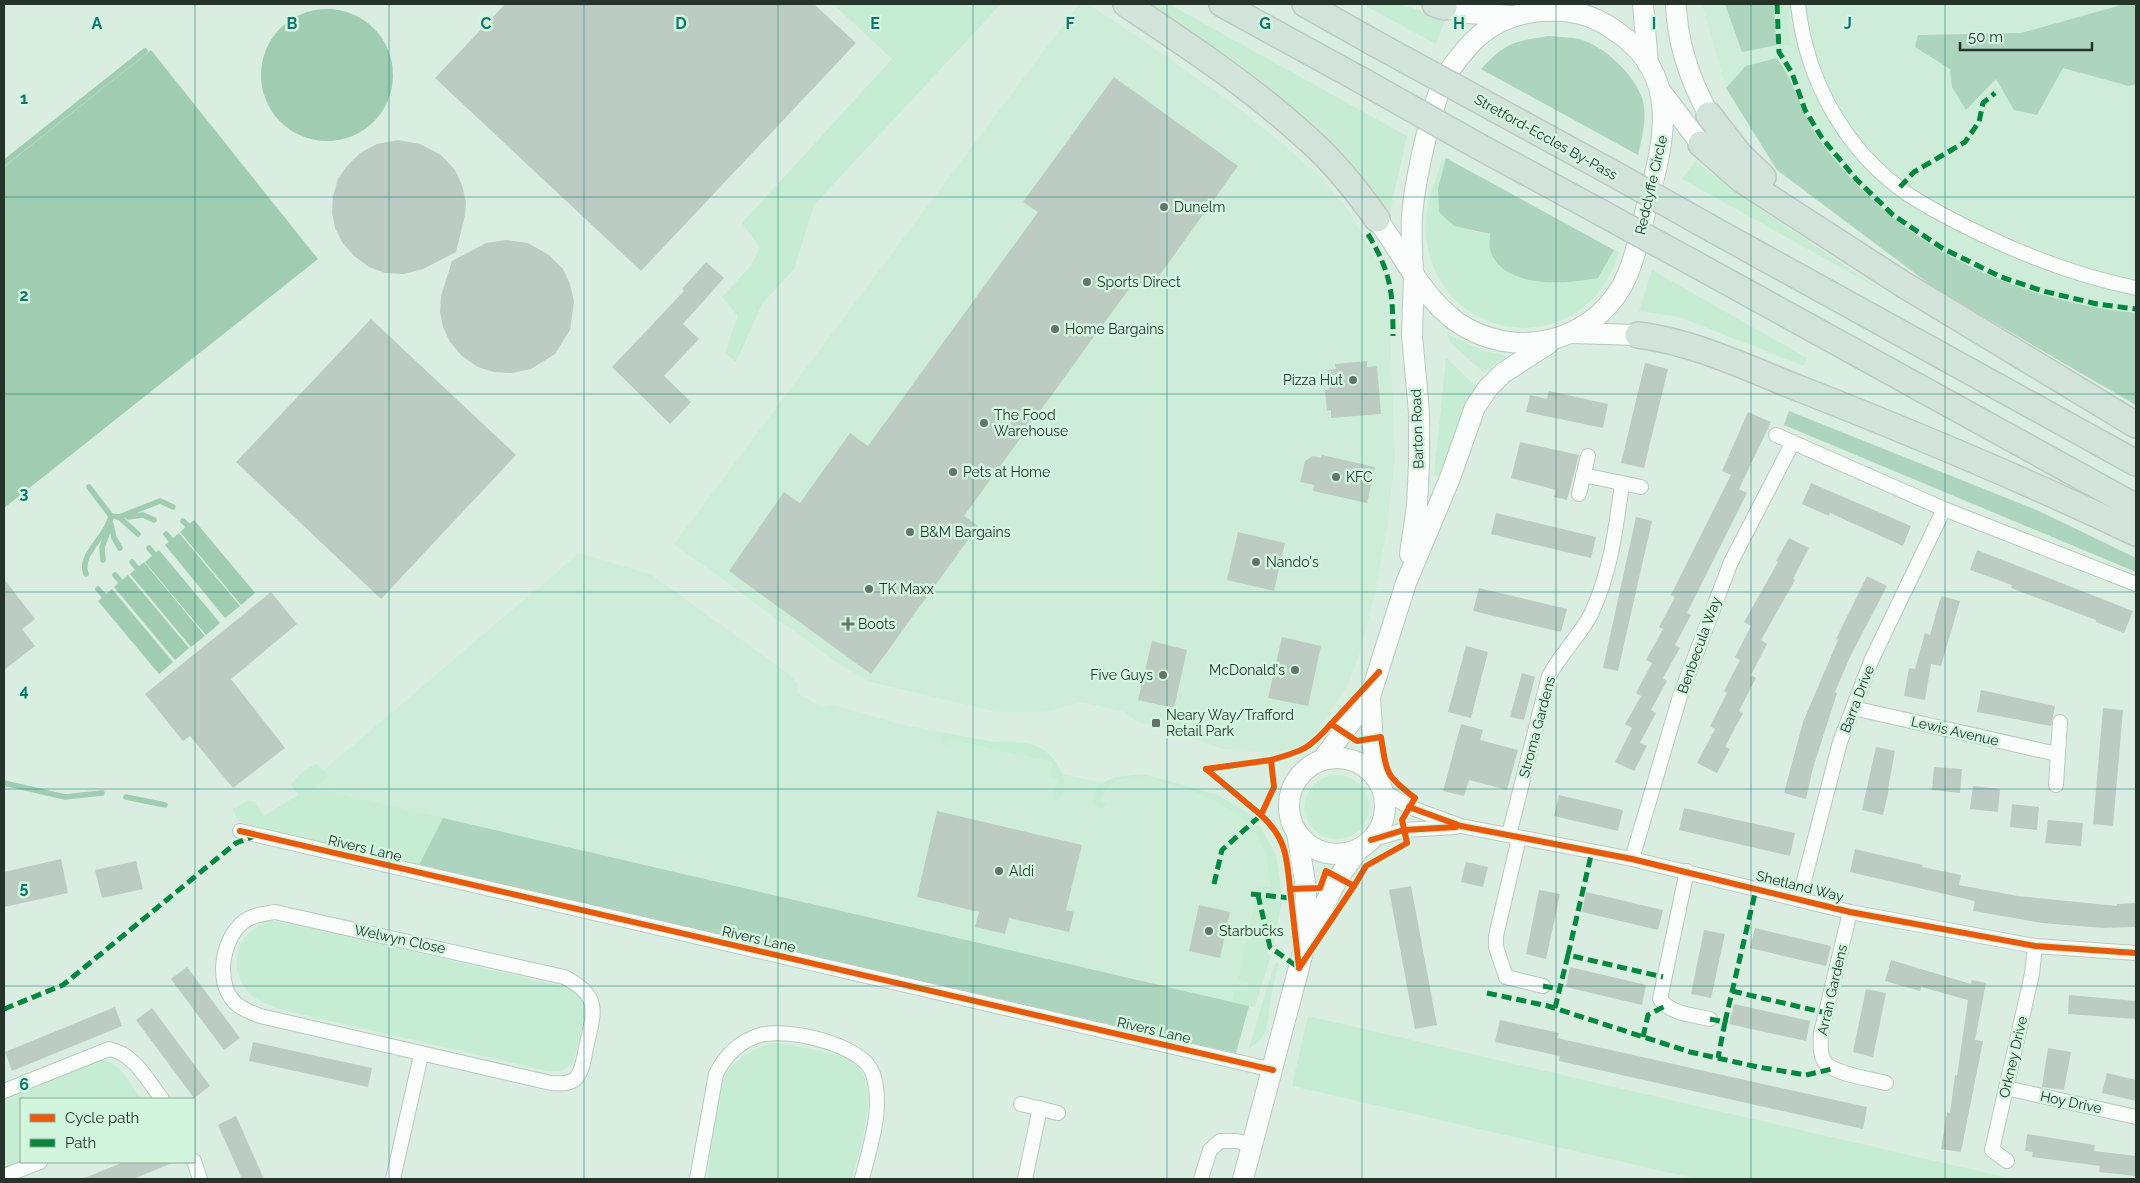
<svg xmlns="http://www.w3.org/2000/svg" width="2140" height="1183" font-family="Raleway,sans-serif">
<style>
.built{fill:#cdedd9}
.green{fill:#c6ecd4}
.forest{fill:#add4bc}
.water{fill:#a0cdb1}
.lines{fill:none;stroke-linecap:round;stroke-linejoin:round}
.stream{stroke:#a0cdb1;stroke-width:5.5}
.building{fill:#bdccc2}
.street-casing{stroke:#bac9c0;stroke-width:16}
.secondary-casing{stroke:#bac9c0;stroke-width:22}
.highway-casing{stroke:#bec8c2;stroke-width:28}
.street{stroke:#f9fcfa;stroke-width:14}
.secondary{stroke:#f9fcfa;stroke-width:20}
.highway{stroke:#d2e4da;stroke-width:25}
.highway-bridge-casing{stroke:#bec8c2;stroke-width:28;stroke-linecap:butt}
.highway-bridge{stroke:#d2e4da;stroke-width:25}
.quiet{stroke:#00873e;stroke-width:5;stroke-dasharray:10 5;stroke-linecap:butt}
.cycleway-casing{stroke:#d2f5de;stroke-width:9}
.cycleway{stroke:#e8590c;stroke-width:6}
.grid{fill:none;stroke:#0f766e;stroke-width:1;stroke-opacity:0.55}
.poi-dot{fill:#65746b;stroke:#d2f5de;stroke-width:2}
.labels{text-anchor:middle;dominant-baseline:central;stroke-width:5;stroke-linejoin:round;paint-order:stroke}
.street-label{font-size:14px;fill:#26332b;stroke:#d2f5de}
.poi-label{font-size:14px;fill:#26332b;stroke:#d2f5de;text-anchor:start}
.grid-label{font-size:16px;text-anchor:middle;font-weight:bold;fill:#0f766e;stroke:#d2f5de;stroke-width:5;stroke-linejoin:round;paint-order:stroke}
</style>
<rect width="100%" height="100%" fill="#daede1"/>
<g class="built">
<polygon points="1079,4 1088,4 1147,43 1237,107 1288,148 1319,176 1346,206 1384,273 1389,298 1395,459 1387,526 1376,589 1358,659 1347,686 1316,733 1305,743 1290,749 1272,753 1223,749 1160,727 1137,722 1125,712 1081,702 1049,711 1014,713 989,710 871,682 839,664 674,544"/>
<polygon points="1702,4 2136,4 2136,405 1936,289 1777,170 1726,88"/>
<polygon points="579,553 652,575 790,675 798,685 797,693 822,707 833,705 899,724 999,743 1053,760 1063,774 1103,783 1116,777 1144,776 1208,792 1244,811 1264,835 1275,868 1272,904 1249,1006 313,788 328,777 323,771"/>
</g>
<g class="green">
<polygon points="833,4 1001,4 814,205 794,269 762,304 736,362 725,353 738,316 722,297 750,267 760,248 742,223 892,59"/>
<polygon points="1151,4 1169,4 1407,136 1390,212 1313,124 1243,67"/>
<polygon points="1362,4 1398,4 1446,18 1436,44"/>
<polygon points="1779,4 1783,4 1791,45 1781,45"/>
<path d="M1446 158 1438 188 1454 226 1606 265 1614 250 1619 252C1586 363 1439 347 1426 237 1423 211 1434 184 1442 160Z"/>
<polygon points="1695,161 1761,210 1883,291 1682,179"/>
<polygon points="1652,270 1807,358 1804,366 1679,317 1639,311"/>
<polygon points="1447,334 1479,349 1507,356 1483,372 1451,343"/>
<polygon points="1446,358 1477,387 1440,476 1434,475"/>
<path d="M946 733C963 737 979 740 996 742 1008 743 1023 741 1034 745 1053 752 1068 774 1063 794L1058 800 1052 801 1058 778 1050 776 1053 762 949 739 947 747 942 742 943 735Z"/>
<polygon points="317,763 328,777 314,788 443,818 419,865 249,825 237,819 233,809 247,801 255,802 264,816 298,795 291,784 300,774"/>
<circle cx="1337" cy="807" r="32"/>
<path d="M1147 775 1218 795 1254 817 1247 823C1229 800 1142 767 1116 781L1105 791 1100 802 1108 804 1101 809 1095 806C1085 777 1130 774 1147 775Z"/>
<polygon points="1259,824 1276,855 1282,895 1257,892 1258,887 1271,887 1265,851 1253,829"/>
<polygon points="1256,898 1268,955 1271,955 1255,1007 1232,1002 1235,990 1247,993 1249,982 1238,979"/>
<polygon points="1262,898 1282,901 1274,944 1272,943"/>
<path d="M265 921 284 922 565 987C568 988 573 990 576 992 593 1005 577 1046 573 1064L560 1071H548L279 1009C270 1005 259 1002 251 995 237 982 232 959 242 942 247 933 257 927 265 921Z"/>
<path d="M1277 962 1279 964C1276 975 1273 985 1271 996 1267 1017 1272 1037 1249 1048L1274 965Z"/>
<polygon points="1308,1016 2013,1179 1697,1179 1292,1086"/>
<path d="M773 1043C788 1044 803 1047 818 1051 830 1053 844 1055 854 1063 883 1085 859 1150 852 1179H708C708 1165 720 1081 726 1073 738 1057 754 1048 773 1043Z"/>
<path d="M100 1060C121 1062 130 1084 141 1099H21L22 1162 4 1169V1099Z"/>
</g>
<g class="forest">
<polygon points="1725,4 1773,4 1777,45 1742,52"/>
<polygon points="2125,4 2136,4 2136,84 2129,86 2063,68 2037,115 2014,110 1996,79 1966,110 1952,87 1950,69 1915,47 1918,35 2021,33"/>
<path d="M1548 36C1558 37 1569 37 1579 39 1603 45 1634 74 1642 98 1648 116 1642 137 1638 155L1481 69C1506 42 1513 42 1548 36Z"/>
<path d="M1777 58C1796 84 1802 116 1821 142 1896 245 2011 300 2136 313V405L1936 289 1777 170 1726 88 1746 66Z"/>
<path d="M1446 158 1614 250 1598 278C1567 284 1503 290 1490 250 1489 246 1490 239 1490 234L1454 226 1439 212 1438 188Z"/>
<polygon points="1789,411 2039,511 2136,558 2136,572 1784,425"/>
<polygon points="443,818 1232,1002 1249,1006 1236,1053 1222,1050 419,865"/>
</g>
<g class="water">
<circle cx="327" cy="75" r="66"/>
<polygon points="151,50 318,259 4,508 4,167"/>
<polygon points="194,520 255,593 241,605 180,532"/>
<polygon points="179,533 240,606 225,618 165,545"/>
<polygon points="159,550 220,623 206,635 145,562"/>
<polygon points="144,562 205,636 191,647 130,574"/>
<polygon points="128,575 189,648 175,660 114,587"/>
<polygon points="112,589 173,662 159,674 98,601"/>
</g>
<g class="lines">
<g class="stream">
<polyline points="4,163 145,51"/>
<polyline points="89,487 111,516 119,517 160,501 173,507"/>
<polyline points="119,517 138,534"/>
<polyline points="128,517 143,515 154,520"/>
<polyline points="183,521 188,526"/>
<polyline points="111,524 114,538 120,548"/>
<polyline points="166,534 171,540"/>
<polyline points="149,548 154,554"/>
<polyline points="103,560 102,547 109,529"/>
<polyline points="132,562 137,568"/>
<path d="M86 574C78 554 108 536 111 516"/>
<polyline points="115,575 121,582"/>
<polyline points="98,589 104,596"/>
<polyline points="4,783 65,797 102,793"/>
<polyline points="126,797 165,805"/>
</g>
</g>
<g class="building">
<polygon points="505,4 814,4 856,43 641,271 435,78"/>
<polygon points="1114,77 1238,166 1149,290 1135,281 1085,349 964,516 978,526 871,674 729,571 784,492 800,503 850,433 868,446 1038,212 1023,202"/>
<polygon points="398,140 420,144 441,155 455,170 462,185 466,202 465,215 456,252 423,269 404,274 385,273 369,267 354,256 342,242 335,228 332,213 333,196 338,179 346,167 360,153 377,144"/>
<polygon points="506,240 528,243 549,255 563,269 570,284 574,302 570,330 555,354 531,369 512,373 494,372 478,367 462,356 450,342 443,327 440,312 441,296 452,261 486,243"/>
<polygon points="706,262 724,278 683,324 699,339 664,376 691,402 670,424 612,367 684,291 682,289"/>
<polygon points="371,319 516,455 381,599 236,462"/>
<polygon points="1367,361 1367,367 1377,366 1381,414 1331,418 1331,410 1327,411 1325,390 1329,390 1327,370 1336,369 1335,364"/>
<polygon points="1645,363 1668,369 1644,468 1621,463"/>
<polygon points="1549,391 1608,404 1603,428 1526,412 1530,395 1547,399"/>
<polygon points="1748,412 1771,422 1739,489 1747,493 1687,613 1691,615 1675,645 1680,648 1663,678 1667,681 1651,710 1656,713 1640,743 1647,746 1634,771 1615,762 1632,728 1625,724 1641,696 1636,693 1652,663 1646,660 1663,629 1659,627 1675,597 1671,595 1731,475 1722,471"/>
<polygon points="1520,442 1579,455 1567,500 1554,497 1556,490 1511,478"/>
<polygon points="1322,455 1375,467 1367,503 1313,491 1314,485 1300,482 1305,461 1313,456 1321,458"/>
<polygon points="1811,483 1911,526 1903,546 1830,513 1829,516 1802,504"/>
<polygon points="1496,513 1596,537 1591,558 1491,534"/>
<polygon points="1636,517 1652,521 1618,671 1603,668"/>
<polygon points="1238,532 1285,543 1274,591 1227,580"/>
<polygon points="1789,538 1809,548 1793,579 1795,580 1761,640 1767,644 1751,675 1756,678 1739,711 1743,713 1725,747 1730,749 1717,773 1697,763 1715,729 1710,726 1727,693 1724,691 1740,660 1735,657 1751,626 1744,622 1778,562 1776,561"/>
<polygon points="1977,550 2133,611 2124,633 2096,622 2096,620 2011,588 2012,585 1970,570"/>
<polygon points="1867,576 1887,586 1850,657 1835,692 1837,693 1813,768 1806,799 1784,793 1803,722 1838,640 1836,639"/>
<polygon points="4,579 35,619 22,629 35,646 4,670"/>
<polygon points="1479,588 1567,609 1561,632 1473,611"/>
<polygon points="271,592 297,624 231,679 285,748 233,788 190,736 183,741 145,694"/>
<polygon points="1941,596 1960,601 1941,666 1931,664 1925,700 1904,696 1909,668 1915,669 1925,633 1930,635"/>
<polygon points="1282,637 1321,646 1308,706 1268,698"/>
<polygon points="1152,641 1187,650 1174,708 1138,700"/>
<polygon points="1466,646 1488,652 1471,718 1448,712"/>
<polygon points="1522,673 1535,677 1524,720 1510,717"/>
<polygon points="1981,690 2055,706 2051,726 1977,712"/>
<polygon points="2103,708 2123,710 2113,826 2093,824"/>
<polygon points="1461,724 1483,730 1480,740 1518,750 1507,790 1469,780 1464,796 1443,791"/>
<polygon points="1876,747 1895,751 1888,789 1889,789 1883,815 1862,810"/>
<polygon points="1934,767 1962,769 1960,793 1932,790"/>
<polygon points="1973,786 2000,789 1998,812 1970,809"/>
<polygon points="1559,795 1623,810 1618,831 1554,816"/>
<polygon points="2012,804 2039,807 2037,830 2010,827"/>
<polygon points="1684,808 1795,833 1790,856 1679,830"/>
<polygon points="937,811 1082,845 1066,910 1074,912 1069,932 1009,918 1005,934 975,927 979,912 917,897"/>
<polygon points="2048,820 2083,823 2081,846 2045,843"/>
<polygon points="1855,849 1923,865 1922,867 1961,875 1959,885 2018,896 2117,906 2117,904 2136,903 2136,927 2103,928 2042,923 1973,911 1975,901 1850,872"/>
<polygon points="61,859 68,893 4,907 4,872"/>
<polygon points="136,861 143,889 102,898 95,870"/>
<polygon points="1466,862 1488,867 1483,887 1461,882"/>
<polygon points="1411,886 1437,1025 1415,1029 1389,890"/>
<polygon points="1539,890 1560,894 1546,959 1526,954"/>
<polygon points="1586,892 1663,910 1658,930 1582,912"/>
<polygon points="1199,905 1230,912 1220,958 1189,951"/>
<polygon points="1755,928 1831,946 1826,966 1750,948"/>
<polygon points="1704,930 1725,934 1711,998 1691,994"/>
<polygon points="1891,960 1971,984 1972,980 1986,983 1975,1040 1983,1041 1961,1152 1941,1149 1947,1112 1950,1113 1955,1075 1957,1076 1968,1000 1921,987 1920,991 1885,981"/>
<polygon points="187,967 240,1038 224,1050 171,979"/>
<polygon points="1570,967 1646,985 1642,1005 1566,987"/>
<polygon points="1866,989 1886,993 1873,1057 1853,1052"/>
<polygon points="2069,995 2136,1001 2136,1019 2068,1014"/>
<polygon points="1734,1004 1810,1021 1806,1041 1729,1024"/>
<polygon points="115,1007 122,1026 12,1071 5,1052"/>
<polygon points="152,1008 210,1086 194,1098 136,1020"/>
<polygon points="1500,1020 1559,1033 1557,1038 1867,1107 1863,1129 1559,1061 1560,1056 1495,1042"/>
<polygon points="253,1042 372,1068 368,1087 249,1061"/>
<polygon points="2048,1048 2071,1052 2064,1090 2042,1087"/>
<polygon points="2107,1073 2136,1080 2136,1101 2102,1093"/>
<polygon points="236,1116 264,1179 242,1179 218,1125"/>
<polygon points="2027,1134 2095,1145 2094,1151 2136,1156 2136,1176 2099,1172 2100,1166 2032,1157 2033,1152 2025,1151"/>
<polygon points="124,1162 175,1162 133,1179 82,1179"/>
</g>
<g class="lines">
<g class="street-casing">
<g id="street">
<path d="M1798 4C1806 80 1845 151 1909 195 1932 210 1958 223 1983 235 2033 259 2082 277 2136 288"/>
<polyline points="1776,435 1944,509 2136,584"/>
<polyline points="1583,475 1641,487"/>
<polyline points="1579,494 1588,456"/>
<polyline points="1853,708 2057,754"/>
<polyline points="2056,785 2060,722"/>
<polyline points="1382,790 1409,807 1461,826 1632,859 1850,912 2035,946 2136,953"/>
<polyline points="240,831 1273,1070"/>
<path d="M1509 835 1549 676C1561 653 1581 635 1592 612 1611 571 1616 527 1622 484"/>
<polyline points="1519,838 1496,936 1496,947 1506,977 1543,986"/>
<polyline points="1371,840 1404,830 1455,827"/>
<polyline points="1632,859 1680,696 1731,562 1793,442"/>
<path d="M1687 871 1660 999C1671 1014 1692 1015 1710 1019"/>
<polyline points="1799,900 1840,742 1872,659 1944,509"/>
<path d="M275 912 564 977C602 996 594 1012 586 1048 584 1057 583 1070 576 1078 570 1085 560 1083 551 1083L260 1016C253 1013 245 1010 239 1006 214 988 221 941 242 923 251 915 264 914 275 912Z"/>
<path d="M1850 912 1821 1033C1821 1042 1819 1052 1824 1061 1832 1074 1871 1079 1886 1083"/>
<polyline points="2006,1088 2136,1117"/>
<path d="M4 1091 109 1049C135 1054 147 1080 162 1099"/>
<polyline points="1021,1104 1058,1113"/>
<polyline points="194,1161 200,1179"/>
<polyline points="2007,1161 1992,1150 2032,974 2035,946"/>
<polyline points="4,1176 40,1162"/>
<polyline points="393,1179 421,1055"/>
<path d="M697 1179 716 1074C725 1056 737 1043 757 1036 783 1026 864 1044 873 1074 884 1108 870 1146 862 1179"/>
<polyline points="1025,1179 1040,1108"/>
<polyline points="1201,1179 1210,1150 1220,1141 1237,1141 1253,1145"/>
</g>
</g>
<g class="secondary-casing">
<g id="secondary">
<polyline points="1643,4 1648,64"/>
<path d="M1676 4C1677 44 1690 80 1709 115"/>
<polyline points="1444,7 1468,13 1511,16"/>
<polyline points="1662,93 1701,144"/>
<path d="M1377 219C1403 254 1421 296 1457 322 1512 360 1588 345 1622 286 1635 262 1640 232 1647 205 1664 141 1682 76 1617 32 1601 20 1582 12 1561 11 1524 9 1492 19 1467 48 1460 56 1452 66 1446 76 1431 105 1414 184 1412 217 1411 235 1412 254 1413 272"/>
<polyline points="1571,333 1638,335"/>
<polyline points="1410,554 1417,506 1419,463 1419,412 1412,335 1414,274"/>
<polyline points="1370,697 1375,776"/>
<circle cx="1337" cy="806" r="48"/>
<polyline points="1322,760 1370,697 1406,583 1450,478 1475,407 1488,388 1503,373 1548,344"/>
<polyline points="1297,833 1306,888 1306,937"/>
<polyline points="1243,1179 1306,941 1338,878 1359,849"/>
</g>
</g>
<g class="highway-casing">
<g id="highway">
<path d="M1126 4C1189 46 1254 89 1310 141 1336 164 1357 191 1377 219"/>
<polyline points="1222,4 1359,79"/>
<polyline points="1305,4 1378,45"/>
<polyline points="1435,4 1444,7"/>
<polyline points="1497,110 1616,175"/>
<polyline points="1709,115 1739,154 1763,177"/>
<polyline points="1701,144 1742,180 1901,283 2136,425"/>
<polyline points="1478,146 1598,211"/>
<polyline points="1714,230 2136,463"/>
<polyline points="1695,264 2136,507"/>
<path d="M1638 335C1695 342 1749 369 1803 390 1915 434 2027 481 2136 533"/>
</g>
</g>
<use href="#street" class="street"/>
<use href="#secondary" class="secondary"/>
<use href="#highway" class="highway"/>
<g class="highway-bridge-casing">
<g id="highway-bridge">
<polyline points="1378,45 1497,110"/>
<polyline points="1359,79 1478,146"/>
<polyline points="1616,175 1714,230"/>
<polyline points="1598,211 1695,264"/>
</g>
</g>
<use href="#highway-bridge" class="highway-bridge"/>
<g class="quiet">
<polyline points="1777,4 1779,52 1792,73 1805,110 1822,138 1857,180 1893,215 1942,248 2001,277 2043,291 2097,304 2136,309"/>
<polyline points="1900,187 1914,172 1965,142 1979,122 1983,103 1995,93"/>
<path d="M1368 234C1391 273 1393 292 1393 336"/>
<polyline points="1214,884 1222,850 1261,815"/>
<polyline points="1251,894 1291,898"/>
<polyline points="1258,895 1270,947 1299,968"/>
<polyline points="1568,955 1592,851"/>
<polyline points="1543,986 1559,989"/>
<polyline points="1732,991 1826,1013"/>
<polyline points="1487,993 1548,1006 1690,1052 1758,1067 1806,1075 1832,1069"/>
<polyline points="1555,1008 1568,955 1663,977"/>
<polyline points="4,1009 63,985 236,843 255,836"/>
<polyline points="1710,1019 1725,1022 1718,1058"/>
<polyline points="1725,1022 1756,889"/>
<polyline points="1643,1037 1648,1015 1665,1006"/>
</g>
<g class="cycleway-casing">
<g id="cycleway">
<path d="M1331 724 1357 741 1381 737C1387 774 1385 775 1415 798L1402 820 1407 843 1366 866 1354 886 1326 871 1320 888 1290 889C1287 857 1286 838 1261 815L1274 787 1271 760C1303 751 1309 749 1331 724Z"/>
<polyline points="1331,724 1379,672"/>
<polyline points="1206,769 1261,815"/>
<polyline points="1206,769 1271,760"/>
<polyline points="1409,807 1461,826 1632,859 1850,912 2035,946 2136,953"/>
<polyline points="240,831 1273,1070"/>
<polyline points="1371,840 1404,830 1456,827"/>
<polyline points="1290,889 1299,968"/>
<polyline points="1299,968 1354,886"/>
</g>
</g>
<use href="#cycleway" class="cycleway"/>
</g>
<path class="grid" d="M195 4V1179M389 4V1179M584 4V1179M778 4V1179M973 4V1179M1167 4V1179M1362 4V1179M1556 4V1179M1751 4V1179M1945 4V1179M4 197H2136M4 394H2136M4 592H2136M4 789H2136M4 986H2136"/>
<g class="poi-dot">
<circle cx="1164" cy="207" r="5"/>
<circle cx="1087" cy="282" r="5"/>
<circle cx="1055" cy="329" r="5"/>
<circle cx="1353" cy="380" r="5"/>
<circle cx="984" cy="423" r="5"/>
<circle cx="953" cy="472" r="5"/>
<circle cx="1336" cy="477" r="5"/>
<circle cx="910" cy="532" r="5"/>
<circle cx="1256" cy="562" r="5"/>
<circle cx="869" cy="589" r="5"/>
<path d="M845.5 616.5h5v5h5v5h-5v5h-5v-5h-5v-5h5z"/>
<circle cx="1295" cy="670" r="5"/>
<circle cx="1163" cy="675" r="5"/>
<rect x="1151" y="718" width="10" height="10" rx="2.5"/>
<circle cx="999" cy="871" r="5"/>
<circle cx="1209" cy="931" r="5"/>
</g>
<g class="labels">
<g class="street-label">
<text transform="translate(1546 137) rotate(29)">Stretford-Eccles By-Pass</text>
<text transform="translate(1651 185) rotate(-77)">Redclyffe Circle</text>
<text transform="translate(1417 429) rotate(-92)">Barton Road</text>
<text transform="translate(1699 645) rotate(-70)">Benbecula Way</text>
<text transform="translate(1857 699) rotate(-69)">Barra Drive</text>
<text transform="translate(1537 727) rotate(-75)">Stroma Gardens</text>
<text transform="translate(1955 731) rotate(13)">Lewis Avenue</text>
<text transform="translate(365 848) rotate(13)">Rivers Lane</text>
<text transform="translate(1800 886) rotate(14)">Shetland Way</text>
<text transform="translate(400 939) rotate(12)">Welwyn Close</text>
<text transform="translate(759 939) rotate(13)">Rivers Lane</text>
<text transform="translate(1832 990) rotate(-77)">Arran Gardens</text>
<text transform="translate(1154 1030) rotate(13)">Rivers Lane</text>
<text transform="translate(2013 1057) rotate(-77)">Orkney Drive</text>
<text transform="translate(2071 1102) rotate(12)">Hoy Drive</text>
</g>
<g class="poi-label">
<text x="1174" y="207">Dunelm</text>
<text x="1097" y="282">Sports Direct</text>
<text x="1065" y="329">Home Bargains</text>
<text x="1343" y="380" text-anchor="end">Pizza Hut</text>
<text x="994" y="415">The Food<tspan x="994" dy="16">Warehouse</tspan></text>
<text x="963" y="472">Pets at Home</text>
<text x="1346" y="477">KFC</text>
<text x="920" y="532">B&amp;M Bargains</text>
<text x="1266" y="562">Nando's</text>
<text x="879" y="589">TK Maxx</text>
<text x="858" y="624">Boots</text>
<text x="1285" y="670" text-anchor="end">McDonald's</text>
<text x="1153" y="675" text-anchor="end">Five Guys</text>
<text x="1166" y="715">Neary Way/Trafford<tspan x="1166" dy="16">Retail Park</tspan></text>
<text x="1009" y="871">Aldi</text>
<text x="1219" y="931">Starbucks</text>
</g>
</g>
<g class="grid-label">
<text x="97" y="29">A</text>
<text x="292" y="29">B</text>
<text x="486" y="29">C</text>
<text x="681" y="29">D</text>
<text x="875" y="29">E</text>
<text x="1070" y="29">F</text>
<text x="1265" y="29">G</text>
<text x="1459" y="29">H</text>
<text x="1654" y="29">I</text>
<text x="1848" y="29">J</text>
<text x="24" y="104">1</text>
<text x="24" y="301">2</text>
<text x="24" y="499">3</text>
<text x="24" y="696">4</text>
<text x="24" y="893">5</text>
<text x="24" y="1090">6</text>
</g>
<rect width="2140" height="1183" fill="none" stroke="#26332b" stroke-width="10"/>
<rect x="20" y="1098" width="175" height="65" fill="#d2f5de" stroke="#8da796"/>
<rect x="30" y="1114" width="25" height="8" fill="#e8590c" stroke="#8da796"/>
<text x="65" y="1123" font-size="15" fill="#26332b">Cycle path</text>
<rect x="30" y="1139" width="25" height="8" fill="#00873e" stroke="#8da796"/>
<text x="65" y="1148" font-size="15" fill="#26332b">Path</text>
<path d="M1960 42v8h132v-8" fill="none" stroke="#26332b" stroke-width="2.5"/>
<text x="1968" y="42" font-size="15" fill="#26332b" stroke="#d2f5de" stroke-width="4" paint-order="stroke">50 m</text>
</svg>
